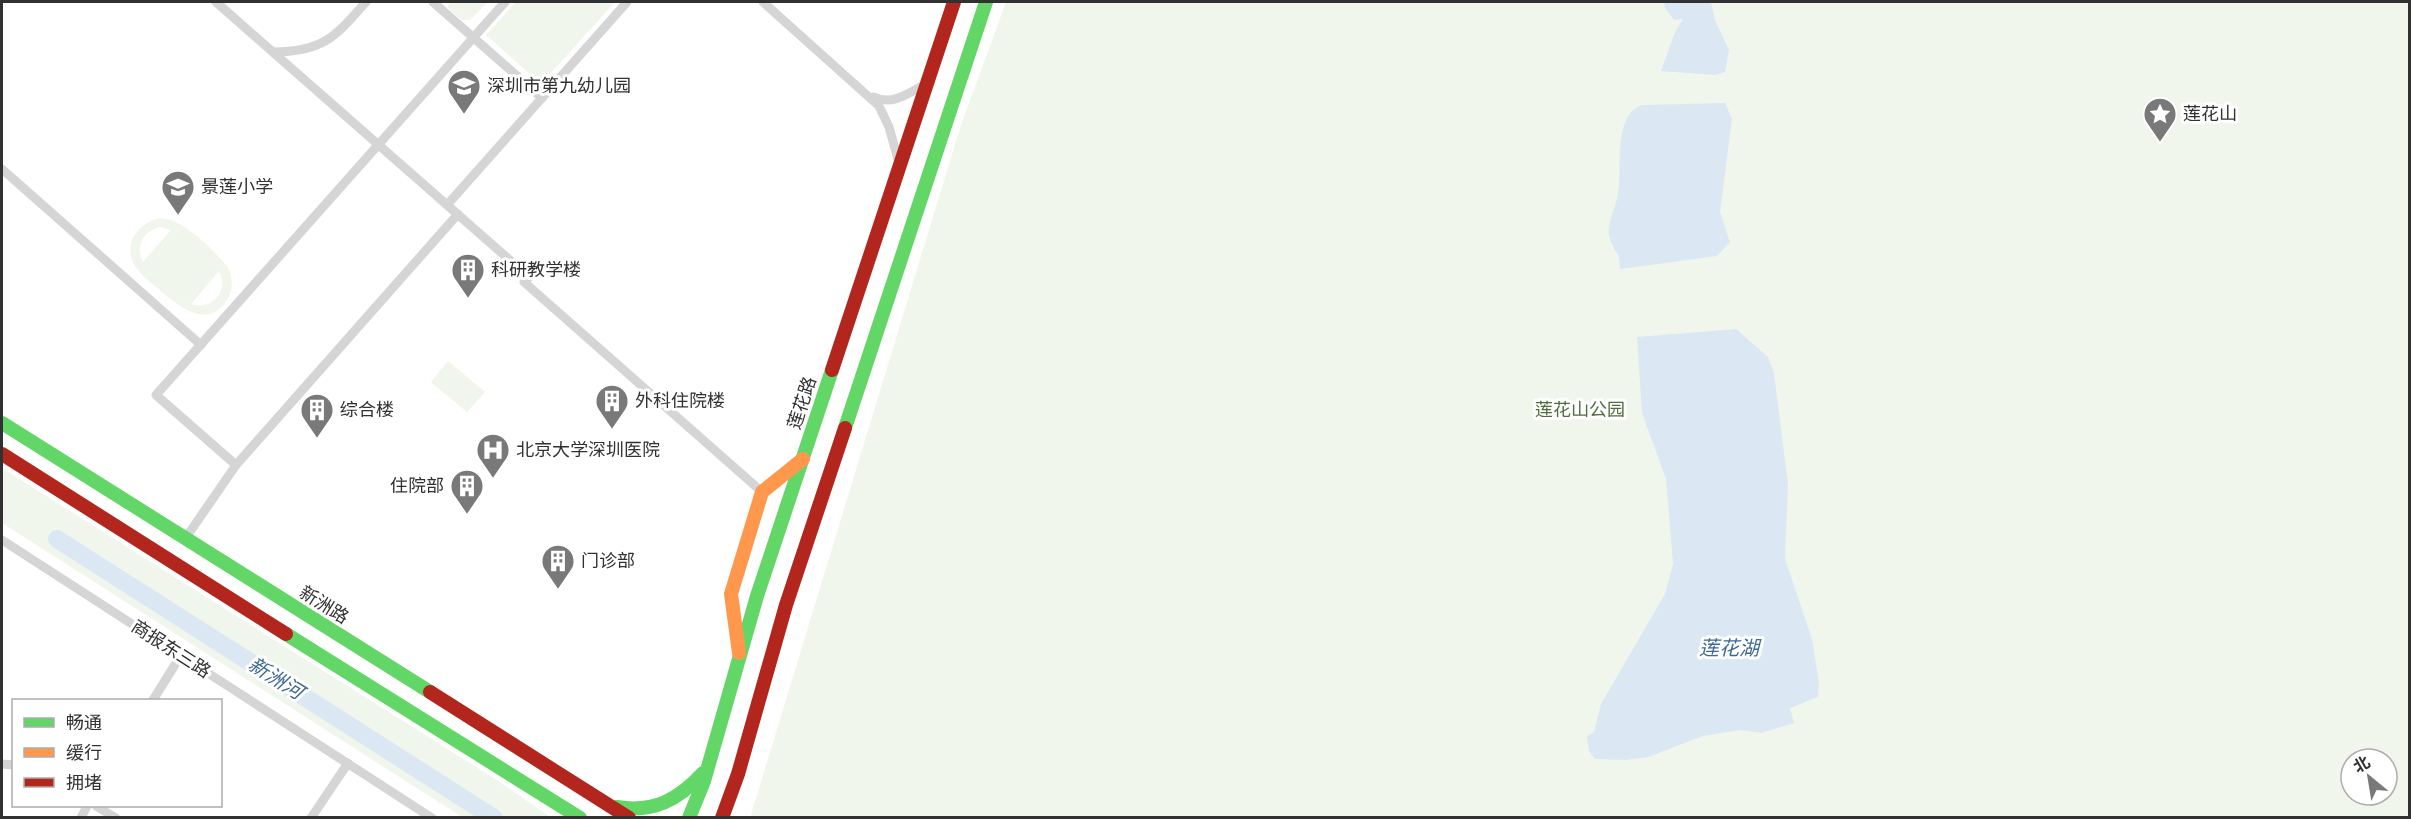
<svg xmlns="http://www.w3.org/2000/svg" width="2411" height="819" font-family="Helvetica,'Noto Sans SC',sans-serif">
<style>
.park{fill:#f1f6ed;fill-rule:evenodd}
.water{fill:#dbe7f3}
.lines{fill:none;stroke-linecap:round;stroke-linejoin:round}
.river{stroke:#dbe7f3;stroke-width:18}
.street{stroke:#d5d5d5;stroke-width:9}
.fast{stroke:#63d668;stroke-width:14}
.slow{stroke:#ff974d;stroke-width:14}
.jam{stroke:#b3261e;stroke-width:14}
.labels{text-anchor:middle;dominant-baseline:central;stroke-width:6;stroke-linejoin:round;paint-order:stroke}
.poi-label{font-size:18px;fill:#313131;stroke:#fff;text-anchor:start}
.street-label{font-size:18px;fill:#313131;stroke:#fff}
.park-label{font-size:18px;fill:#4f6e3d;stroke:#fff}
.water-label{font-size:20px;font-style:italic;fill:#3d6a96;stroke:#fff}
</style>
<rect width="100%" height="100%" fill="#fff"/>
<g class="park">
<polygon points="451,2 488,2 470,20 462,20 447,7"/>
<polygon points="516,2 615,2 541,84 486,35"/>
<path d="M1006 2H2409V817L750 818 960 128ZM2351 759H2387V795H2351Z"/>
<path d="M160 218C184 219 211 248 227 266 233 277 234 289 227 300 208 330 180 307 161 291 152 283 141 276 135 266 122 244 138 223 160 218ZM160 227 171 230 143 262C135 246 143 231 160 227ZM219 271C230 291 212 311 191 304Z"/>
<polygon points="448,361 485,392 467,412 431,382"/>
<polygon points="2,468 500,782 550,817 462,817 2,523"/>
</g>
<g class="water">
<polygon points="1664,2 1711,2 1715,20 1729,50 1725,72 1715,75 1661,71 1675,32 1683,19 1674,20 1665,8"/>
<path d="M1725 103 1732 119 1720 212 1730 242 1717 256 1620 269 1619 256C1614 250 1611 243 1609 235 1607 223 1616 207 1618 194 1623 170 1612 115 1642 105Z"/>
<polygon points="1736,329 1768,357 1774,373 1788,484 1785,559 1812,639 1819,683 1818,697 1790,708 1794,723 1761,733 1740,730 1703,736 1648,757 1625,760 1595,759 1589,751 1587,736 1594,732 1601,704 1665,594 1673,564 1666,479 1642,413 1637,337"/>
</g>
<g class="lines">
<polyline class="river" points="57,539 494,818"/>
<g class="street">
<polyline points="216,2 529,277 524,282 762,492"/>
<polyline points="433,2 542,98"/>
<polyline points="763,2 879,106 889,127 899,163"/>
<path d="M273 52C323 52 335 37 366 2"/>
<path d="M874 97C893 106 908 93 926 84"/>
<polyline points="2,169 201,345"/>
<polyline points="447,205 627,2"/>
<polyline points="236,465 156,395 505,2"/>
<polyline points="185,539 236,465 458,214"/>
<polyline points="2,540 432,818"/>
<polyline points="153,700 181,655"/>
<polyline points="2,764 14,765"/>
<polyline points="96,806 116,818"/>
<polyline points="81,818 87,806"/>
<polyline points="311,818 348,763"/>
</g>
<g class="fast">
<polyline points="2,423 430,692"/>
<polyline points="845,428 986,2"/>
<polyline points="286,634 580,818"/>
<path d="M617 807C654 813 678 800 703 773"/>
<polyline points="689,818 704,781 757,596 832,370"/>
</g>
<polyline class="slow" points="739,653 731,594 762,492 803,459"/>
<g class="jam">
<polyline points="832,370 954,2"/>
<polyline points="2,454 286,634"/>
<polyline points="430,692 629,818"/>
<polyline points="722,818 738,774 786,605 845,428"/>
</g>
</g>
<defs>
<g id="school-pin" transform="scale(1.725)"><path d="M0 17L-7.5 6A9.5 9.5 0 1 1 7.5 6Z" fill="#797979" stroke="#fff"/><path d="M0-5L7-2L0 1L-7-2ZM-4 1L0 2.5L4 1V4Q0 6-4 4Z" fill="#fff"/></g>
<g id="sight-pin" transform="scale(1.725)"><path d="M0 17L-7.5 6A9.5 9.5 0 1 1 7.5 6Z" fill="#797979" stroke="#fff"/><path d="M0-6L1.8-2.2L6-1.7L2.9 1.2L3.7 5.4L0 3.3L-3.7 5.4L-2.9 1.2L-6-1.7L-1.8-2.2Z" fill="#fff"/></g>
<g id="building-pin" transform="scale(1.725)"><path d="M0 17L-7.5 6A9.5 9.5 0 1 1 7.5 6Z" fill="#797979" stroke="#fff"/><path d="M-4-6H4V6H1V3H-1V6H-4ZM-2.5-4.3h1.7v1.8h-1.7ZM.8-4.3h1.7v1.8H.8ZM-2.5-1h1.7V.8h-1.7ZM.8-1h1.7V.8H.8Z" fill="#fff"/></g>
<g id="hospital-pin" transform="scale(1.725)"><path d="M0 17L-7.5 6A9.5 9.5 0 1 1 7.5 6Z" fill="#797979" stroke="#fff"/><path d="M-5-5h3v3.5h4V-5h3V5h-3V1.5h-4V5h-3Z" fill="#fff"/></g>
</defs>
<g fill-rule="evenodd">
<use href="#school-pin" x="464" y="86"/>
<use href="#sight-pin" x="2160" y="114"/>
<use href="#school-pin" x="178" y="187"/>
<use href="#building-pin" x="468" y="270"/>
<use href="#building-pin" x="612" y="401"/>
<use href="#building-pin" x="317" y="410"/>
<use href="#hospital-pin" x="493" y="450"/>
<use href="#building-pin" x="467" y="486"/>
<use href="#building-pin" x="558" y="561"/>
</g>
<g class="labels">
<g class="poi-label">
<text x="487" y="86">深圳市第九幼儿园</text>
<text x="2183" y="114">莲花山</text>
<text x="201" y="187">景莲小学</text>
<text x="491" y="270">科研教学楼</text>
<text x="635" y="401">外科住院楼</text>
<text x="340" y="410">综合楼</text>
<text x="516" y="450">北京大学深圳医院</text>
<text x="444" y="486" text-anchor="end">住院部</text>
<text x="581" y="561">门诊部</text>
</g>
<g class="street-label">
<text transform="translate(802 403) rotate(-72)">莲花路</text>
<text transform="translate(324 605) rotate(32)">新洲路</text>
<text transform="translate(171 649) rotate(33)">商报东三路</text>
</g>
<g class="park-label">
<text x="1580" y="410">莲花山公园</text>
</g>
<g class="water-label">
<text x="1729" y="648">莲花湖</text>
<text transform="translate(276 678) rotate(32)">新洲河</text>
</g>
</g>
<rect width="2411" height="819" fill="none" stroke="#313131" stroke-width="6"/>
<rect x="12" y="699" width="210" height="108" fill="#ffffff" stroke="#adadad" stroke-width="1.5"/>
<rect x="24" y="718" width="30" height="9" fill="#63d668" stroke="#adadad" stroke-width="1.5"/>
<text x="66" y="729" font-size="18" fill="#313131">畅通</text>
<rect x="24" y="748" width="30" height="9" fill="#ff974d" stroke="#adadad" stroke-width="1.5"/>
<text x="66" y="759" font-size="18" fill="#313131">缓行</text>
<rect x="24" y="778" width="30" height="9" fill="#b3261e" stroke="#adadad" stroke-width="1.5"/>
<text x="66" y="789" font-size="18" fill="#313131">拥堵</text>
<g transform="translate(2369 777) rotate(330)"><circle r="28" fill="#ffffff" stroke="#adadad" stroke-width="1.5"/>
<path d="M0-4.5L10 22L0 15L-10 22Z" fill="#797979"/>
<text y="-9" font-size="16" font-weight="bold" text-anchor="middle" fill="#313131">北</text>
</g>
</svg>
